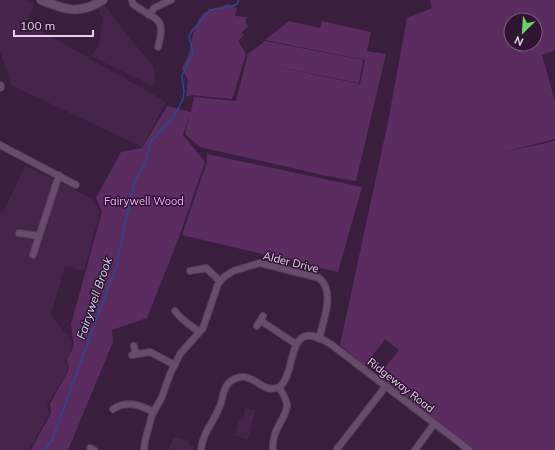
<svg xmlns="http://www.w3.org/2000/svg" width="555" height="450" font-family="Mulish,sans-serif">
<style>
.built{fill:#45264a}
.green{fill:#5a2c60;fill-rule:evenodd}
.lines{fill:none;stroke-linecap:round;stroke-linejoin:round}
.stream{stroke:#274a92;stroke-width:1.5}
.street-casing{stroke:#533c56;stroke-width:8}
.secondary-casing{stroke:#533c56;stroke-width:10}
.street{stroke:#694c6d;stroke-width:6}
.secondary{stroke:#694c6d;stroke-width:8}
.labels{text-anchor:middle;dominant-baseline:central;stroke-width:3;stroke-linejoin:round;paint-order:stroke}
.park-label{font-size:11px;fill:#f4b1fc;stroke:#2f1532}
.street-label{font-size:11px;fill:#e5d4e7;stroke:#2f1532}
.water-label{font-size:12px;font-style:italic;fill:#d0dcf0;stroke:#2f1532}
</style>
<rect width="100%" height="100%" fill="#391f3d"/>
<g class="built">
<polygon points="0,0 25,0 34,4 26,22 166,102 142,147 11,85 0,51"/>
<polygon points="104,4 123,30 153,66 156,81 152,86 91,56 99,46 103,20 97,7"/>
<polygon points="25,166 69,186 95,201 100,212 84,271 65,266 51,315 72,342 71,349 65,362 68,369 47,405 49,413 29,450 0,450 0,212 3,213"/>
<polygon points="245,408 255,410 248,439 235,436 239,419 243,420"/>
<polygon points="174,437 189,441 189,445 194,446 193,450 168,450"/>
</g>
<g class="green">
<path d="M430 0H555V50L542 55 555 101V139L500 153 555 141V450H475L378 376 399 350 385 339 365 366 340 345 388 122 407 18 432 8ZM511 20H535V44H511Z"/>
<polygon points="228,4 237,8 235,16 247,17 245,22 248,26 242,33 244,35 238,41 246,54 232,99 192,95 186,97 188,80 182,68 189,54 193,34 199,19 205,12"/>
<polygon points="289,21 320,28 322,21 371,32 367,51 386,54 356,181 327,176 200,147 185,134 190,114 183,135 205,162 178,240 147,318 112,330 113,342 68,450 31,450 51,413 50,404 69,369 67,359 74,346 71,324 102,212 96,198 121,152 142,148 167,106 191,112 194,97 236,101 248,54 265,41 363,60 359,83 258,63 360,84 365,60 265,40"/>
<polygon points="207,154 362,187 338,272 182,235 207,162"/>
</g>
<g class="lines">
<polyline class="stream" points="45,450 52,440 116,267 134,183 146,162 150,143 176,113 183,99 184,91 182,76 193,52 189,37 192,31 210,10 233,6 237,4 239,0"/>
<g class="street-casing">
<g id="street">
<path d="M132 0 133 4C155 21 167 15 158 47"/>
<polyline points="149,15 154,8 171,0"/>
<polyline points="0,145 76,185"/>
<polyline points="19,233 39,236"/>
<polyline points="33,255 59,175"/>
<polyline points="190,271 206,268 220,281"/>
<path d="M175 311C182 321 191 325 199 332"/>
<polyline points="261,321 296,344"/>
<polyline points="257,326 263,316"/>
<polyline points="134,346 136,354"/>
<polyline points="132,355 150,352 175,365"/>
<path d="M113 409C127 400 140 405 154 412"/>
<polyline points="90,448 94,450"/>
<polyline points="337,449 386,386"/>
<path d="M144 450 145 441 152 415 162 397 170 374 180 354 203 328 218 284 224 277 233 271 260 263 319 278C336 291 323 321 319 339"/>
<path d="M201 450C203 431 213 424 219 408 223 401 222 392 227 385 230 380 237 377 243 377 257 377 264 394 279 387 299 373 283 313 332 345L469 450"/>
<path d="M273 450C271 429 287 418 287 405 286 398 282 392 279 387"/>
<polyline points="415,450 434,424"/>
</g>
</g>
<g class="secondary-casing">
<g id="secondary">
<path d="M41 0C66 10 79 15 103 0"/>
<polyline points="0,86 0,87"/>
</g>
</g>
<use href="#street" class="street"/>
<use href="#secondary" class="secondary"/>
</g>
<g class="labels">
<g class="park-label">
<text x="144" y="201">Fairywell Wood</text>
</g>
<g class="street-label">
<text transform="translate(291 262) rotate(14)">Alder Drive</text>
<text transform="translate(401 385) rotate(38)">Ridgeway Road</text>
</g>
<g class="water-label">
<text transform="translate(94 298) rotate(-71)">Fairywell Brook</text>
</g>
</g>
<g transform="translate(523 32) rotate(205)"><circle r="19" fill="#2f1532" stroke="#78617a"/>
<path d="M0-3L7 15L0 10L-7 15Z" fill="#69d464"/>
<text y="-6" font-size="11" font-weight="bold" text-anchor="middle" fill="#e5d4e7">N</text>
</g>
<path d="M14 30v6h79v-6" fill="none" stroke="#e5d4e7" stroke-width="2"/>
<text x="20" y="30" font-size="12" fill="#e5d4e7" stroke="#2f1532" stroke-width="3" paint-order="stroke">100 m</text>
</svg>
